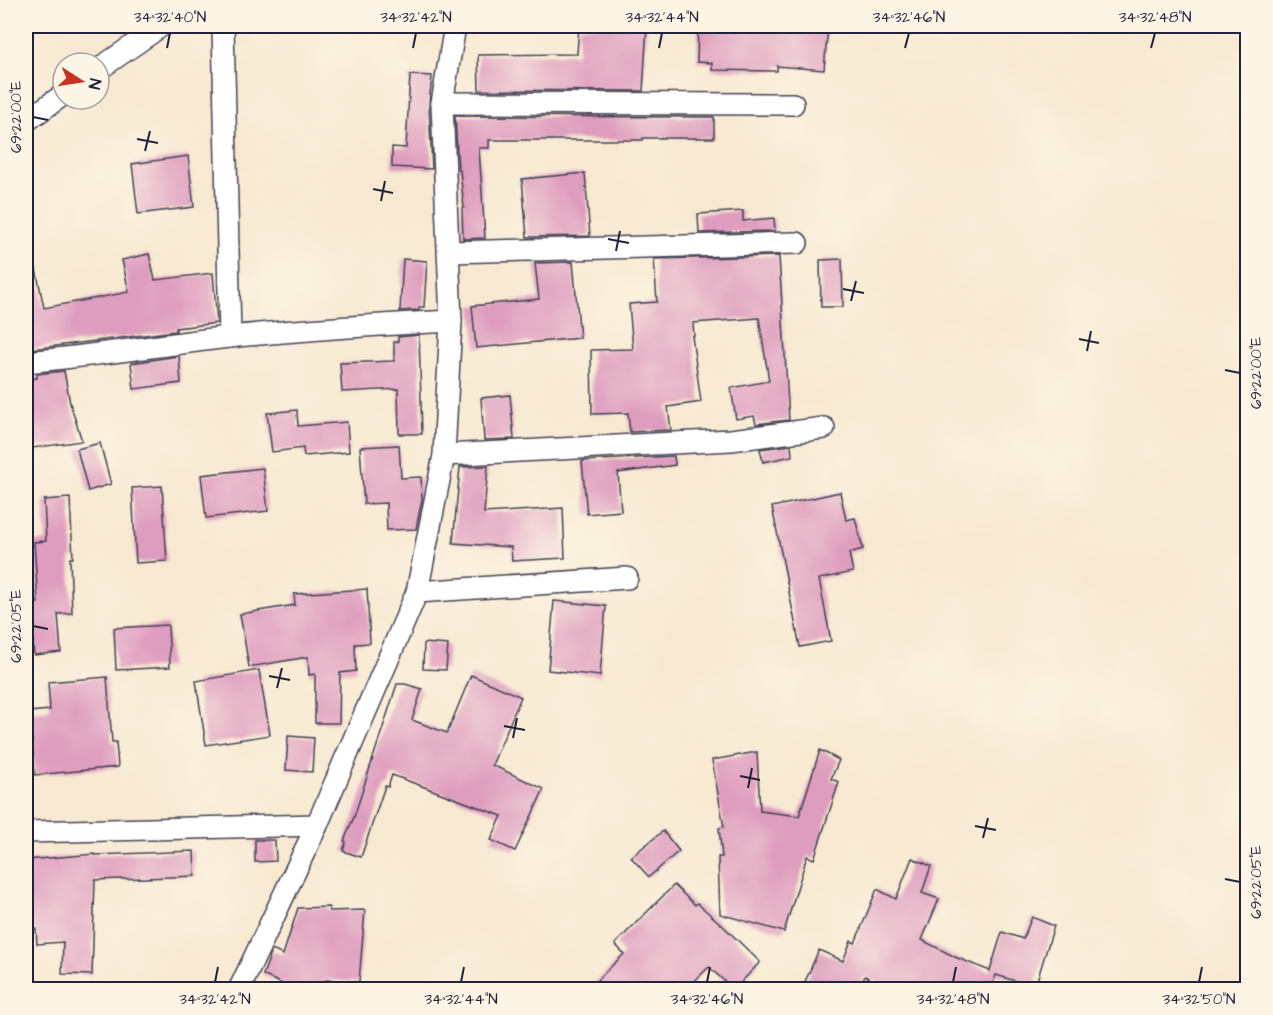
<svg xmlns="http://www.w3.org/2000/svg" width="1273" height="1015" font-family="'Architects Daughter',sans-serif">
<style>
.building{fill:#de9cbe}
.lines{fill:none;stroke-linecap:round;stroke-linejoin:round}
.minor-casing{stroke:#424052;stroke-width:24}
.minor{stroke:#fff;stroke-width:21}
.ticks{fill:none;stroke:#22223b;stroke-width:2}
.neatline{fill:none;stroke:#22223b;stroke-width:2}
.ticks-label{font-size:15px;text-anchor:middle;fill:#22223b}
</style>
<rect width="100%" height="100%" fill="#fcf5e5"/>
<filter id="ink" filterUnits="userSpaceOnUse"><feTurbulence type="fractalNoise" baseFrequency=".0167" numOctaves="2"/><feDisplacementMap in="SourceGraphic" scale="12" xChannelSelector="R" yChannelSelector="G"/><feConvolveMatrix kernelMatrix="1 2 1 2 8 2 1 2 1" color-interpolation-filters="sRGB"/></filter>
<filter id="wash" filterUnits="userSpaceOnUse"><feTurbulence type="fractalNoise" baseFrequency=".008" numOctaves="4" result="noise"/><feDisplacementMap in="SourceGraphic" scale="24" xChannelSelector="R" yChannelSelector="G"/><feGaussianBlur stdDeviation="1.35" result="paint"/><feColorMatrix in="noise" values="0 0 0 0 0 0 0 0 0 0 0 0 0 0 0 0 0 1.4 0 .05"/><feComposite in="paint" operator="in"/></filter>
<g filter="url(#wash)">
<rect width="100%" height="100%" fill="#f7e8d1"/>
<g id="blocks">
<g class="building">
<polygon points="579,26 647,26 643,91 479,90 478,55 577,54"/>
<polygon points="698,26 828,26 824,70 777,66 777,71 712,70 712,63 697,62"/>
<polygon points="410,75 432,76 429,104 432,169 392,167 392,147 406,148"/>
<polygon points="455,116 714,117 714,138 643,138 643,140 489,140 489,148 479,148 485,238 463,239 462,208 464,208 460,170 458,170"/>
<polygon points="188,156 194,207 138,214 132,164"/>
<polygon points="585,173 590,236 527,237 522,179"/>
<polygon points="743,211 743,221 774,218 775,231 699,233 698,214"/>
<polygon points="149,254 155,280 213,273 217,323 176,328 176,331 31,349 26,322 26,265 35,264 44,308 129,292 122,260"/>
<polygon points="779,256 789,420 756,424 754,416 736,419 731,388 769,381 759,318 693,323 694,336 692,336 701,402 668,407 671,430 630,432 628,413 592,414 591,350 633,349 629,304 657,302 654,259"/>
<polygon points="403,259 427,261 424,307 419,307 419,310 400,311"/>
<polygon points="842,259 843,307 821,307 820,260"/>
<polygon points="573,262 580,338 476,348 472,306 539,299 535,263"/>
<polygon points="419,335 422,434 399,434 398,389 342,392 340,363 394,361 394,342 398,342 398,337"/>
<polygon points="179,356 181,383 134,389 131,363"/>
<polygon points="64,371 70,403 82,441 26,449 26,379 37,378 37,374"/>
<polygon points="510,395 514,439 484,440 481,398"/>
<polygon points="297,410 298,426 347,422 349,452 304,456 303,448 272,452 267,413"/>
<polygon points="100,443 111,484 88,491 77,449"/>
<polygon points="399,445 401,478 421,477 422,499 416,529 387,530 386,503 364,504 360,447"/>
<polygon points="791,445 792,456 763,462 760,449"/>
<polygon points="674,456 675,465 618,473 621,511 587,514 582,461"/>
<polygon points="488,466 484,513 563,508 565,558 512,561 511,547 453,543 460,467"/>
<polygon points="263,468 268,511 206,518 201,475"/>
<polygon points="162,486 167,561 136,563 132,488"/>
<polygon points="840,492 846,520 855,518 863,549 849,553 853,572 819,579 831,641 800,647 772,507"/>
<polygon points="70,498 73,558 70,558 72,613 58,614 61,652 34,655 32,633 26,633 26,604 38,603 34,542 46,541 44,500"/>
<polygon points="367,589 370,643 355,644 356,671 340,673 339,723 315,723 315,674 309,675 308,657 249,667 240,614 295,605 294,594"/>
<polygon points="554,601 606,606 600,676 548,670"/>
<polygon points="168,625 170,667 116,670 114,628"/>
<polygon points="424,643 448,645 446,670 423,669"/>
<polygon points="259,670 270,735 206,745 196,681"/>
<polygon points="471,675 521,697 492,765 544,789 515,851 491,840 502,816 392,775 388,787 385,786 361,857 343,851 346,842 344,841 354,817 397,684 405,684 422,689 412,720 447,733"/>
<polygon points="107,677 112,742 116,742 118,767 35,775 29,712 50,710 48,682"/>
<polygon points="288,736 314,738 312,772 286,770"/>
<polygon points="820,750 839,760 831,779 839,782 814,859 807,856 784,932 720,914 718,857 722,857 719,828 724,827 712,760 757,752 760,811 799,816"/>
<polygon points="663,831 679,851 649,877 631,857"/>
<polygon points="255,840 275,840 276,861 255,862"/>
<polygon points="194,851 195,876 95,880 92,975 62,974 63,942 37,944 36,929 26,929 26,860 95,854 95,855"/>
<polygon points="912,858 931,866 922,893 939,899 922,940 955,957 990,971 1002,932 1023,939 1032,917 1054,926 1035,987 996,975 990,990 892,990 865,976 859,990 817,990 804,984 819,950 843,961 851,941 855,943 877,889 896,899"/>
<polygon points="674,885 695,905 697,903 721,924 760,962 734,990 709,967 685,990 587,990 624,954 615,944"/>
<polygon points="329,907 329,911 365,910 359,982 326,980 325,990 295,990 263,975 272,950 283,955 298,908"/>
</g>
</g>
</g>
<g filter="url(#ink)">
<use href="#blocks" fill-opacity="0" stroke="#424052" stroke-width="1.5"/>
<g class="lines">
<g class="minor-casing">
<g id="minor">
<polyline points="223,26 230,337"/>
<polyline points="99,69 161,26"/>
<polyline points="442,103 793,104"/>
<polyline points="26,121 63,95"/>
<polyline points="449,252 797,243"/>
<path d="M26 362C94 356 161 345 229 337 303 329 377 325 451 321"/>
<polyline points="444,455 731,440 824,428"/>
<polyline points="417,592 627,578"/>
<polyline points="26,832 317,825"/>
<polyline points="239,990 317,825 417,592 444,455 451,321 442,103 455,26"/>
</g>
</g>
<use href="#minor" class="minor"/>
</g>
</g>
<path class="ticks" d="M167 48 170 33M413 48 416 33M659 48 662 33M905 48 909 33M1151 48 1155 33M33 117 48 120M137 139 158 143M145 151 150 131M373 189 393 193M381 201 385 181M608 239 629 243M616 251 620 231M843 289 864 293M851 301 856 281M1079 339 1099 343M1087 351 1091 331M1225 370 1240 373M33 626 48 629M269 676 290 680M277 688 282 668M504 726 525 730M513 738 517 718M740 776 760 780M748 788 752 768M975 826 996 830M983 838 988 818M1225 879 1240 882M215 982 218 967M461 982 464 967M707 982 710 967M953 982 956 967M1199 982 1202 967"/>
<rect width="1273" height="1015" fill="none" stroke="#fcf5e5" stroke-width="66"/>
<g transform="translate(81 81) rotate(102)"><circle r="28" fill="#fcf5e5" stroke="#a5a1a1" stroke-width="1.5"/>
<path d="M0-4.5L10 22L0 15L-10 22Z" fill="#c8321e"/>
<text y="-9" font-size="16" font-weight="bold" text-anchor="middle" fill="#22223b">N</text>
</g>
<rect x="33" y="33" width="1207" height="949" class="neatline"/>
<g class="ticks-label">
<text x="170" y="22">34°32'40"N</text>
<text x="416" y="22">34°32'42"N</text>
<text x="662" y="22">34°32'44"N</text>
<text x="909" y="22">34°32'46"N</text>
<text x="1155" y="22">34°32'48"N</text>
<text transform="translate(16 117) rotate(-90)" y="5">69°22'00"E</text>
<text transform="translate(1256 373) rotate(-90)" y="5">69°22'00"E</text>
<text transform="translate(16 626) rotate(-90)" y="5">69°22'05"E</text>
<text transform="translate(1256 882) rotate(-90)" y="5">69°22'05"E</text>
<text x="215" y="1004">34°32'42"N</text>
<text x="461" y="1004">34°32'44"N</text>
<text x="707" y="1004">34°32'46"N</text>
<text x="953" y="1004">34°32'48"N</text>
<text x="1199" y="1004">34°32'50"N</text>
</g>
</svg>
